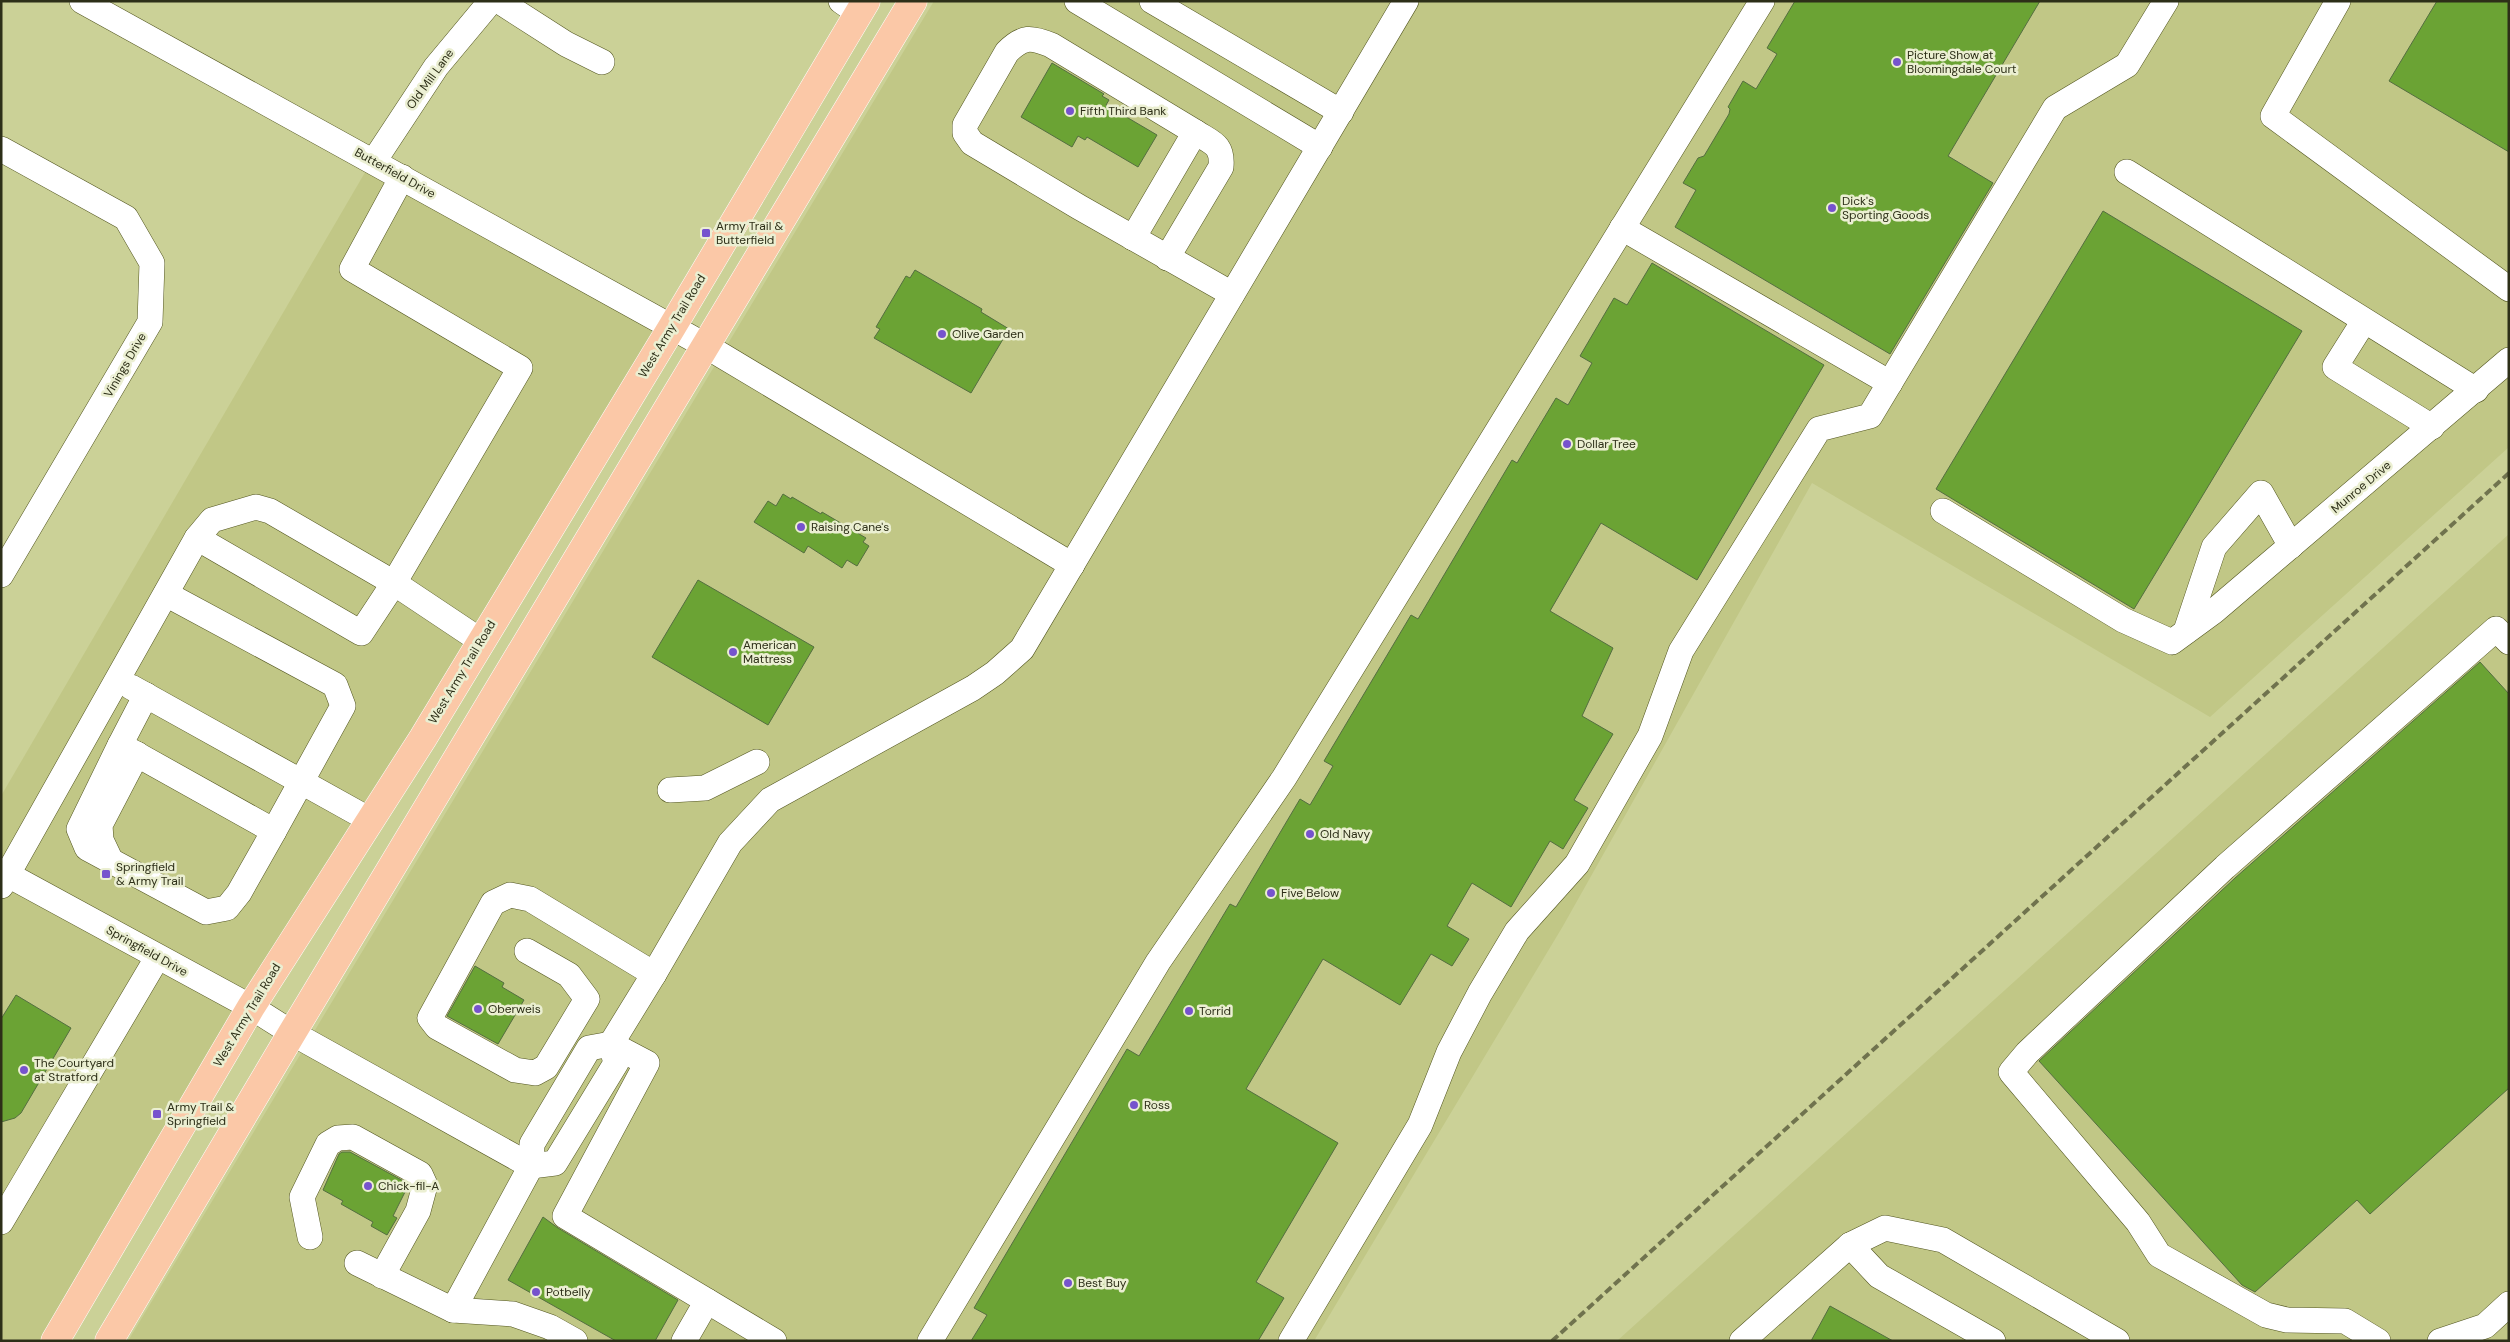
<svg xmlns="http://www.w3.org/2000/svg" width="2510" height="1342" font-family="'DM Sans',sans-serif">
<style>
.built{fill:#c1c786}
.building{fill:#6ba334;stroke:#546e40}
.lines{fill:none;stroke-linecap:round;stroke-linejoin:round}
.minor-casing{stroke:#52551f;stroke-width:26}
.major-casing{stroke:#fff;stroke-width:29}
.minor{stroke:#fff;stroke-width:25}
.major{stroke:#fbc8a7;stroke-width:28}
.rail{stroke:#70734e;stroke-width:4;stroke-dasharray:8 4;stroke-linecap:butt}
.poi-dot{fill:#7653cd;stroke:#ebefd2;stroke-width:2}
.labels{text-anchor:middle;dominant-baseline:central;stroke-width:5;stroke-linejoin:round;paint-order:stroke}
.poi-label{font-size:12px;fill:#2d2f18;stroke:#ebefd2;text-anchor:start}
.street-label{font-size:12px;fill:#2d2f18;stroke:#ebefd2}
</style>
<rect width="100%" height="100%" fill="#cbd197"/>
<g class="built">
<polygon points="934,1 2509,1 2509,447 2210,717 1812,483 1563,926 1314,1341 128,1341"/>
<polygon points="367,169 658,330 250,998 1,863 1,796"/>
<polygon points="2509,534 2509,1341 1617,1341"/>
<polygon points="1,881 238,1014 47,1341 1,1341"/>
</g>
<g class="building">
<polygon points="1795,1 2040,1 1948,156 1993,183 1890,354 1675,227 1696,190 1683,183 1698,158 1704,156 1729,114 1730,109 1728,107 1743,81 1756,89 1777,54 1767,48"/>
<polygon points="2437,1 2509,1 2509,152 2389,81"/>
<polygon points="1052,63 1104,94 1102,96 1109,100 1106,105 1157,135 1138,167 1087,137 1085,140 1078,136 1072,147 1021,117"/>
<polygon points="2103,211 2302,331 2134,609 1936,489"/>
<polygon points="1652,263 1824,365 1697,580 1601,523 1550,611 1613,648 1582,716 1613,734 1574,800 1588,808 1563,849 1550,841 1511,907 1472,883 1447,926 1469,939 1452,966 1431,954 1400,1005 1323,959 1246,1089 1338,1143 1256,1282 1284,1298 1258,1341 971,1341 987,1315 974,1308 1127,1049 1139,1056 1230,904 1236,907 1300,799 1310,805 1333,766 1324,761 1411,615 1418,619 1512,460 1517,463 1556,398 1568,405 1592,363 1580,356 1614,298 1627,305"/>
<polygon points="915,270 982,309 981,312 1009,329 971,393 874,338 880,329 876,327 906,276 910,278"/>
<polygon points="783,494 791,499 792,497 821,514 822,512 866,538 863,542 869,546 857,566 847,560 842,568 808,546 804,553 754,522 768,501 776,506"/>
<polygon points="698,580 814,647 768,725 652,657"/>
<polygon points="2480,662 2509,694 2509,1088 2370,1214 2357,1200 2255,1292 2242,1285 2039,1061 2235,878"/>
<polygon points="475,966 504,983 502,987 524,1000 498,1044 447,1016"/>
<polygon points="16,995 71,1028 21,1113 15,1118 1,1122 1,1019"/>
<polygon points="342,1152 350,1152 409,1184 393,1216 397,1218 387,1235 371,1226 373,1222 341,1204 343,1201 323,1190 339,1154"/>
<polygon points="543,1217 558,1228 678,1300 655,1341 616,1341 508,1280"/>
<polygon points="1830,1306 1893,1341 1811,1341"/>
</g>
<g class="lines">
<g class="minor-casing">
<g id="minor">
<polyline points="82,1 706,346 1072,565"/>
<polyline points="499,1 566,44 602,62"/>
<polyline points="841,1 858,13"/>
<polyline points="1077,1 1320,147"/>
<polyline points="1152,1 1341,112"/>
<polyline points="2338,1 2273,116 2509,289"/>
<path d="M1195 132 1051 45C1031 37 1023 36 1007 52L965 125V133L972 143 1079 207 1232 294"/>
<polyline points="1,149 126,218 152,263 150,322 1,575"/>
<polyline points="374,161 436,67 491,1"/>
<polyline points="2127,172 2476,390"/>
<polyline points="1622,228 1890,383"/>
<path d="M1133 238 1195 132C1212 143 1223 144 1221 167L1167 258"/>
<polyline points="2364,321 2335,367 2432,427"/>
<polyline points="1943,511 2123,620 2172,642 2213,612 2509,360"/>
<polyline points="197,538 361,633 394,583 520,368 352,269 402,177"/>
<polyline points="2186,631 2214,547 2261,493 2291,546"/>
<polyline points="131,687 370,820"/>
<polyline points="146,695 120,745 274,831 343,706 335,685 166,594"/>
<polyline points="120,745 79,829 87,848 206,912 227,908 239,893 274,831"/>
<polyline points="670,790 705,788 757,762"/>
<polyline points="110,859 101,840 100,825 137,754"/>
<polyline points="1,871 251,1007 292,1033 531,1166 555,1163 616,1063 611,1044 654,974 730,843 770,800 973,688 995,673 1022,649 1406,1"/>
<polyline points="1,886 197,538 212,520 256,507 270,511 394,583 481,641"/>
<polyline points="527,951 569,975 587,999 546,1067 535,1073 515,1070 437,1027 430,1018 493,903 510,895 530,899 654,974"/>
<polyline points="1,1222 157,958"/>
<polyline points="310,1237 302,1197 328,1144 338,1138 353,1137 420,1174 425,1185 418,1211 382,1276"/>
<polyline points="1850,1245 1879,1276 1993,1341"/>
<polyline points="357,1263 453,1310 513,1314 550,1327 575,1341"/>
<polyline points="453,1310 531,1166 532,1144 589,1048 611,1044 647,1063 565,1216 774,1341"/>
<polyline points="684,1341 707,1301"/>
<polyline points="930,1341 1158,962 1284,778 1762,1"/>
<polyline points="1291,1341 1420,1125 1449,1052 1480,993 1517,931 1577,864 1650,736 1681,651 1819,429 1870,416 2055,108 2127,65 2166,1"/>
<polyline points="1742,1341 1850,1245 1885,1228 1943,1240 2117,1341"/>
<polyline points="2378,1341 2345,1321 2287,1320 2266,1315 2159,1255 2138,1222 2011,1072 2027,1053 2225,867 2496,629 2509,642"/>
<polyline points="2440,1341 2485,1326 2509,1304"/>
</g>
</g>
<g class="major-casing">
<g id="major">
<polyline points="55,1341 251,1007 423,738 672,327 866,1"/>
<polyline points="109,1341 292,1033 913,1"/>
</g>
</g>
<use href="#minor" class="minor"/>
<use href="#major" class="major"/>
<polyline class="rail" points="1552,1341 2509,473"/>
</g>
<g class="poi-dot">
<circle cx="1897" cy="62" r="5"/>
<circle cx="1070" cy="111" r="5"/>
<circle cx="1832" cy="208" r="5"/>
<rect x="701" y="228" width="10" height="10" rx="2.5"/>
<circle cx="942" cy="334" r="5"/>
<circle cx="1567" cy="444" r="5"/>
<circle cx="801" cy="527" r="5"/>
<circle cx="733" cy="652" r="5"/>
<circle cx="1310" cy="834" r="5"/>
<rect x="101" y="869" width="10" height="10" rx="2.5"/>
<circle cx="1271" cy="893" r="5"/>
<circle cx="478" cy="1009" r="5"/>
<circle cx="1189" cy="1011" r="5"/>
<circle cx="24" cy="1070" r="5"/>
<circle cx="1134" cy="1105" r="5"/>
<rect x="152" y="1109" width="10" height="10" rx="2.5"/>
<circle cx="368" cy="1186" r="5"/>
<circle cx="1068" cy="1283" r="5"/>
<circle cx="536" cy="1292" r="5"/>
</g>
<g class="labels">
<g class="poi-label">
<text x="1907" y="55">Picture Show at<tspan x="1907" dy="14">Bloomingdale Court</tspan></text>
<text x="1080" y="111">Fifth Third Bank</text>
<text x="1842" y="201">Dick's<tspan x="1842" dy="14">Sporting Goods</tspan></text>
<text x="716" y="226">Army Trail &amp;<tspan x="716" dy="14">Butterfield</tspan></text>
<text x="952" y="334">Olive Garden</text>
<text x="1577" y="444">Dollar Tree</text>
<text x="811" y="527">Raising Cane's</text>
<text x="743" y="645">American<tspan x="743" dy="14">Mattress</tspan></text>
<text x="1320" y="834">Old Navy</text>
<text x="116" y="867">Springfield<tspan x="116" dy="14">&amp; Army Trail</tspan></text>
<text x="1281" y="893">Five Below</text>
<text x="488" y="1009">Oberweis</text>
<text x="1199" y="1011">Torrid</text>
<text x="34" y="1063">The Courtyard<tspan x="34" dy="14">at Stratford</tspan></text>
<text x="1144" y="1105">Ross</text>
<text x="167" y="1107">Army Trail &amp;<tspan x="167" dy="14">Springfield</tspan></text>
<text x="378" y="1186">Chick-fil-A</text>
<text x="1078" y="1283">Best Buy</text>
<text x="546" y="1292">Potbelly</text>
</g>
<g class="street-label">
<text transform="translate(430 79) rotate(-54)">Old Mill Lane</text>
<text transform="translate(395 173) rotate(29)">Butterfield Drive</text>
<text transform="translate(672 326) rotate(-59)">West Army Trail Road</text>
<text transform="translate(125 365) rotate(-60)">Vinings Drive</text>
<text transform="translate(2361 487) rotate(-40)">Munroe Drive</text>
<text transform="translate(462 672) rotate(-59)">West Army Trail Road</text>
<text transform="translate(147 951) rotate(29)">Springfield Drive</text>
<text transform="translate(247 1015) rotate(-59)">West Army Trail Road</text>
</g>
</g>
<rect width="2510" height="1342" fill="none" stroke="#2d2f18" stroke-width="5"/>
</svg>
